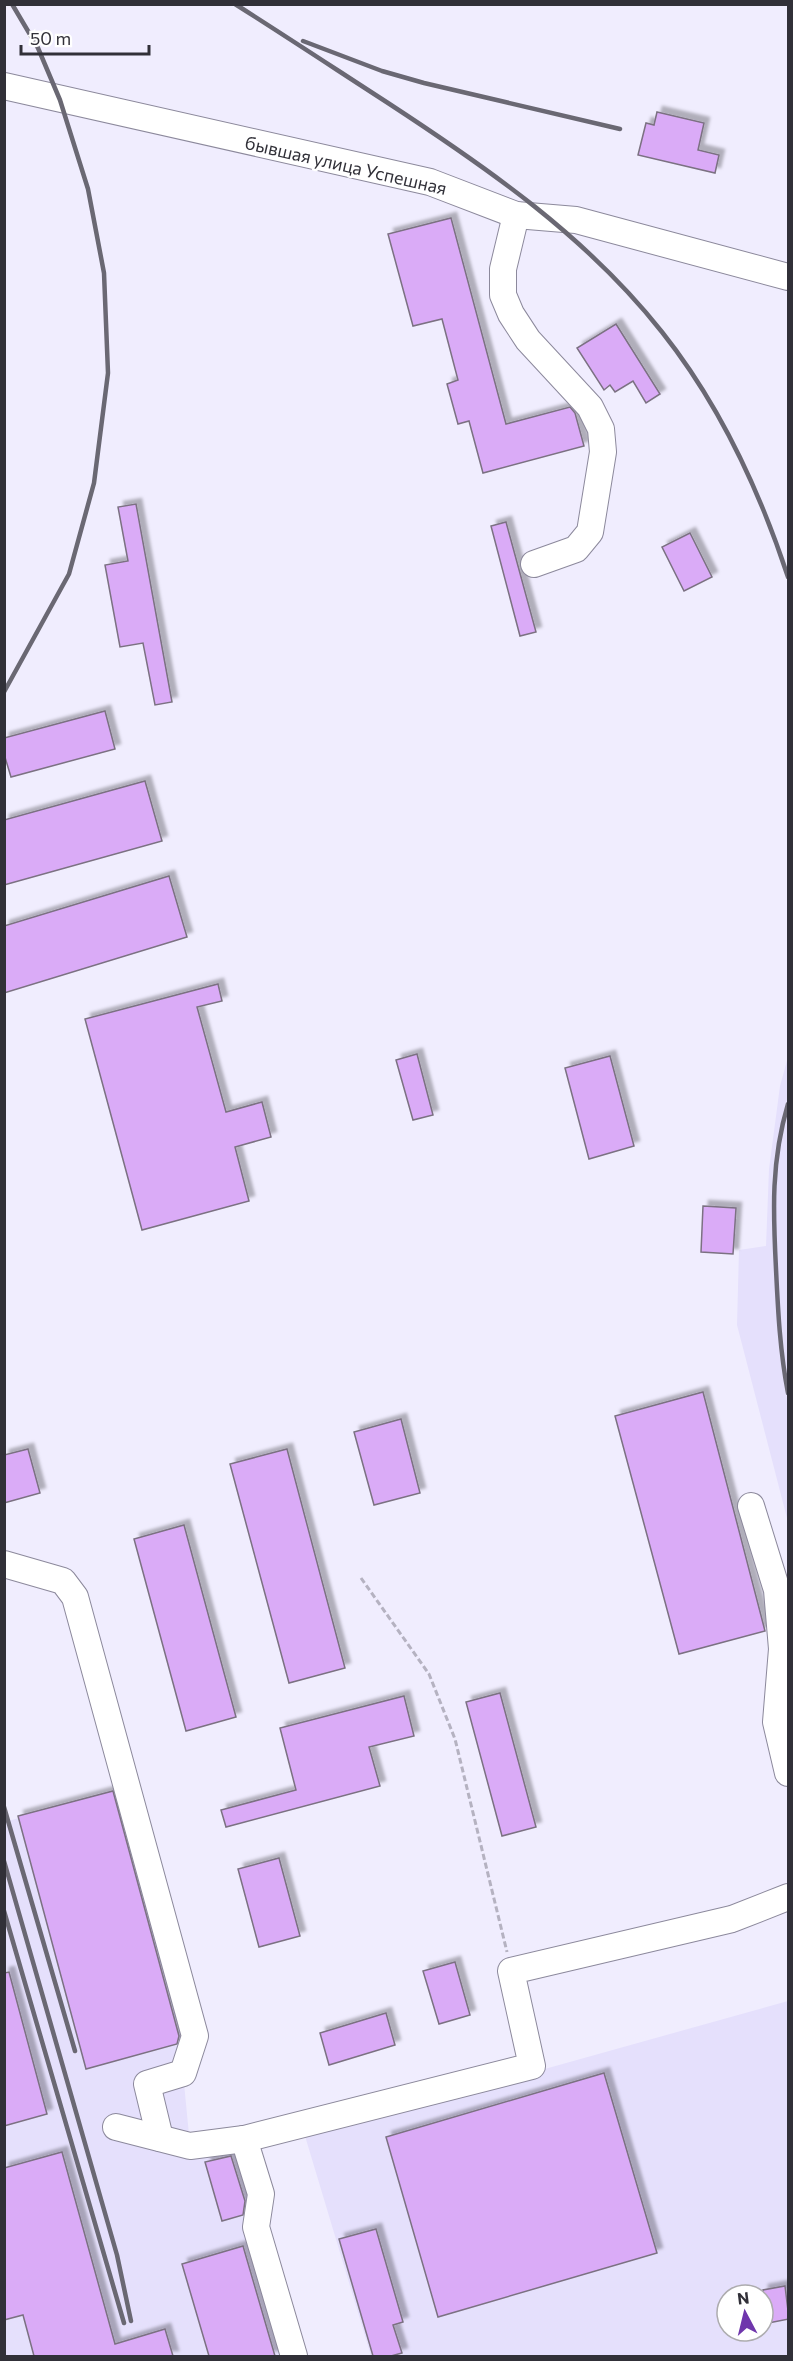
<svg xmlns="http://www.w3.org/2000/svg" width="793" height="2361" font-family="Commissioner,sans-serif">
<style>
.built{fill:#e5e0fc;fill-rule:evenodd}
.building{fill:#daabf7;stroke:#7b7182;stroke-width:1.5;filter:url(#shadow)}
.lines{fill:none;stroke-linecap:round;stroke-linejoin:round}
.minor-casing{stroke:#8c899c;stroke-width:28}
.path{stroke:#b5b2c1;stroke-width:3;stroke-dasharray:6 3;stroke-linecap:butt}
.minor{stroke:#fff;stroke-width:26}
.rail{stroke:#6a6873;stroke-width:4.5}
.labels{text-anchor:middle;dominant-baseline:central;stroke-width:5;stroke-linejoin:round;paint-order:stroke}
.street-label{font-size:18px;fill:#313038;stroke:#fff}
</style>
<defs>
<filter id="shadow"><feDropShadow dx="5.5" dy="-5.5" stdDeviation="1.5" flood-color="#0004"/></filter>
</defs>
<rect width="100%" height="100%" fill="#f0edfe"/>
<g class="built">
<polygon points="788,1057 788,1522 737,1325 739,1250 766,1246 769,1169 780,1086"/>
<polygon points="116,1790 195,2036 183,2073 190,2145 244,2139 294,2356 5,2356 5,1822"/>
<path d="M788 2001V2356H371L305 2136ZM727 2295H763V2331H727Z"/>
</g>
<g class="building">
<polygon points="657,112 704,123 698,150 719,155 715,173 638,155 646,123 654,125"/>
<polygon points="451,218 506,424 570,407 575,413 584,446 483,473 469,421 458,424 447,384 458,380 442,319 413,326 388,234"/>
<polygon points="616,324 660,394 646,403 633,381 615,392 610,385 604,390 577,348"/>
<polygon points="136,504 172,702 155,705 143,643 120,647 105,565 128,561 118,507"/>
<polygon points="506,522 536,632 520,636 491,526"/>
<polygon points="690,533 712,577 684,591 662,547"/>
<polygon points="105,711 115,749 11,777 4,754 4,738"/>
<polygon points="145,781 162,841 4,885 4,820"/>
<polygon points="169,876 187,937 4,993 4,926"/>
<polygon points="218,984 222,1001 197,1007 226,1112 262,1102 271,1137 235,1147 249,1201 142,1230 85,1019"/>
<polygon points="417,1054 433,1115 413,1120 396,1060"/>
<polygon points="610,1056 634,1146 589,1159 565,1068"/>
<polygon points="703,1206 736,1208 733,1254 701,1252"/>
<polygon points="703,1392 765,1631 679,1654 615,1416"/>
<polygon points="401,1419 420,1493 374,1505 354,1432"/>
<polygon points="28,1449 40,1493 4,1503 4,1455"/>
<polygon points="287,1449 345,1668 289,1683 230,1464"/>
<polygon points="184,1525 236,1717 186,1731 134,1539"/>
<polygon points="500,1693 536,1827 502,1836 466,1702"/>
<polygon points="404,1696 414,1736 369,1747 380,1786 226,1827 221,1810 296,1790 280,1728"/>
<polygon points="113,1791 179,2036 177,2044 86,2069 18,1816"/>
<polygon points="279,1858 300,1936 259,1947 238,1869"/>
<polygon points="455,1962 470,2015 439,2024 423,1971"/>
<polygon points="9,1972 47,2114 4,2126 4,1973"/>
<polygon points="386,2013 395,2045 329,2065 320,2033"/>
<polygon points="604,2073 657,2253 438,2317 386,2137"/>
<polygon points="62,2152 115,2344 165,2329 173,2356 34,2356 23,2315 4,2320 4,2168"/>
<polygon points="231,2156 245,2201 243,2215 222,2221 205,2162"/>
<polygon points="376,2229 403,2322 393,2325 402,2353 391,2356 373,2356 339,2239"/>
<polygon points="243,2246 275,2356 209,2356 182,2264"/>
<polygon points="785,2286 789,2319 763,2324 763,2290"/>
</g>
<g class="lines">
<g class="minor-casing">
<g id="minor">
<polyline points="4,86 430,182 516,215 576,220 788,277"/>
<polyline points="516,215 503,269 503,295 511,314 528,340 590,407 601,429 603,452 590,532 576,549 534,564"/>
<polyline points="751,1506 777,1590 782,1649 776,1722 788,1773"/>
<polyline points="4,1564 63,1581 75,1597 195,2036 183,2073 147,2084 160,2138"/>
<polyline points="116,2127 190,2146 244,2139 532,2066 511,1971 732,1919 788,1897"/>
<polyline points="244,2139 261,2194 256,2227 294,2356"/>
</g>
</g>
<polyline class="path" points="361,1578 429,1674 455,1739 507,1952"/>
<use href="#minor" class="minor"/>
<g class="rail">
<path d="M235 4C287 37 337 70 388 103 489 169 587 237 662 332 720 405 759 489 788 577"/>
<polyline points="303,41 382,71 424,83 620,129"/>
<polyline points="4,692 69,574 94,483 108,373 104,273 88,189 60,100 38,48 12,4"/>
<path d="M788 1104C771 1161 773 1211 776 1269 778 1311 780 1352 788 1393"/>
<polyline points="4,1807 75,2051"/>
<polyline points="4,1861 117,2255 131,2321"/>
<polyline points="4,1911 124,2323"/>
</g>
</g>
<g class="labels">
<g class="street-label">
<text transform="translate(346 165) rotate(13)">бывшая улица Успешная</text>
</g>
</g>
<rect width="793" height="2361" fill="none" stroke="#313038" stroke-width="12"/>
<g transform="translate(745 2313) rotate(353)"><circle r="28" fill="#ffffff" stroke="#adacaf" stroke-width="1.5"/>
<path d="M0-4.5L10 22L0 15L-10 22Z" fill="#6f36ac"/>
<text y="-9" font-size="16" font-weight="bold" text-anchor="middle" fill="#313038">N</text>
</g>
<path d="M21 45v9h128v-9" fill="none" stroke="#313038" stroke-width="3"/>
<text x="30" y="45" font-size="18" fill="#313038" stroke="#ffffff" stroke-width="4.5" paint-order="stroke">50 m</text>
</svg>
